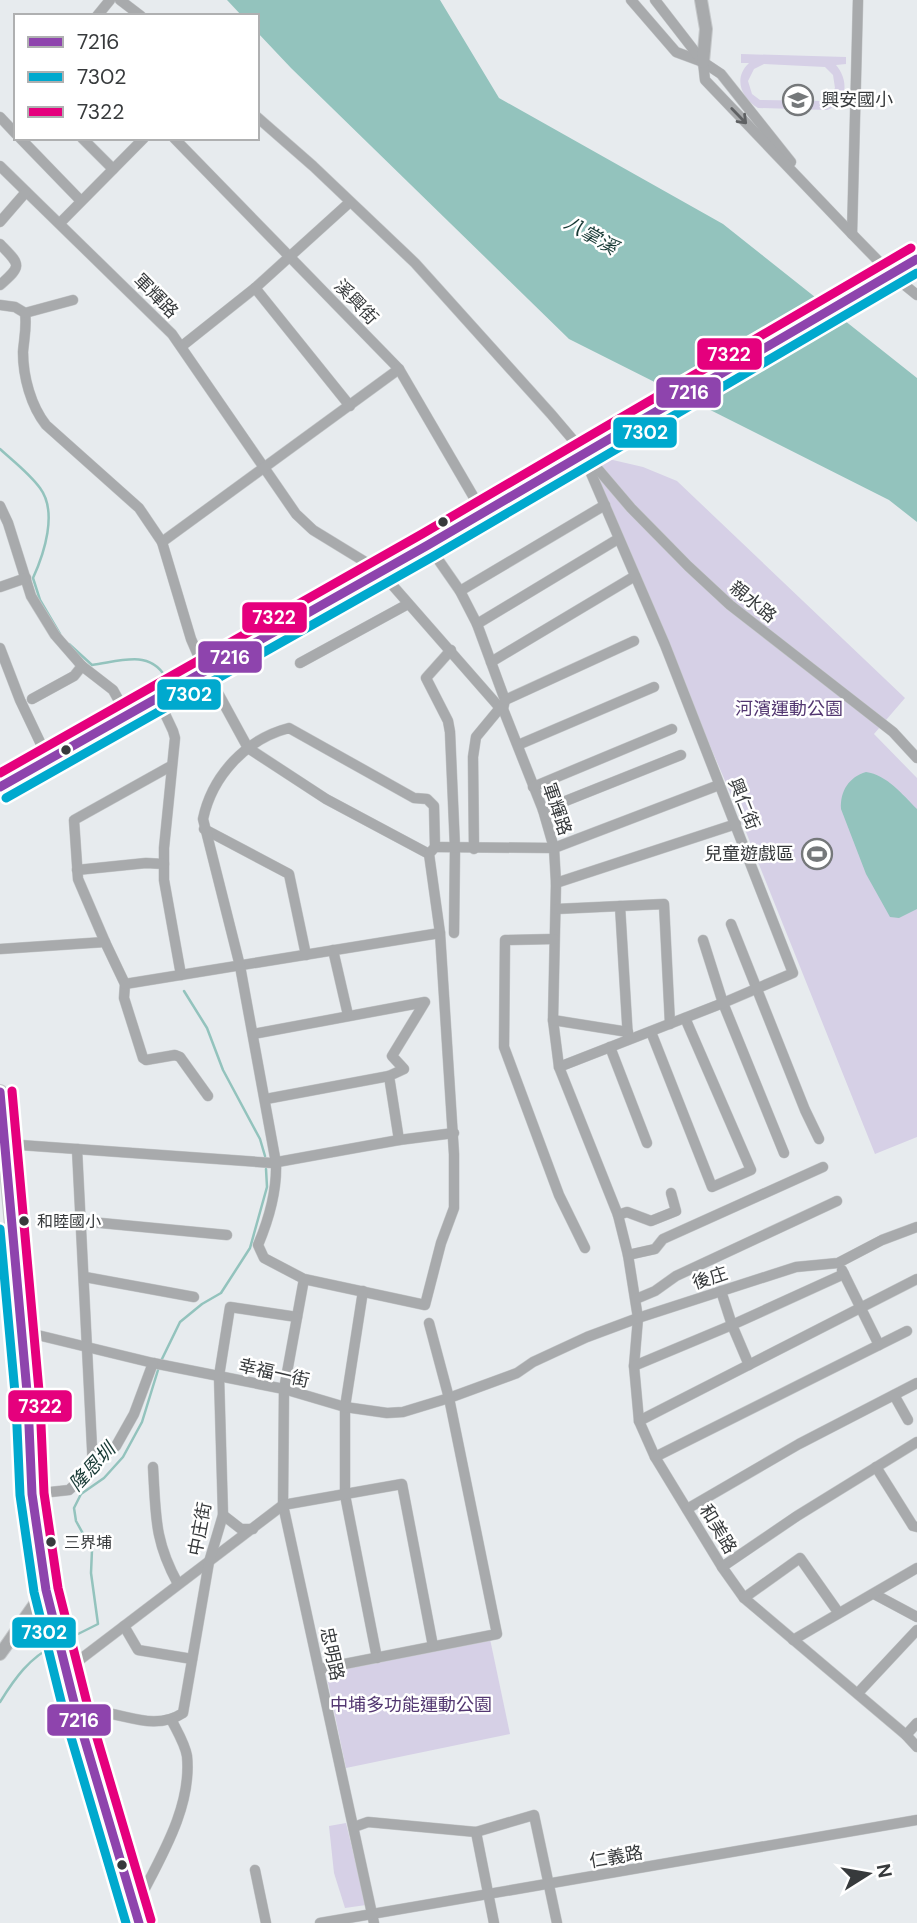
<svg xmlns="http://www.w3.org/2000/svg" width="917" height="1923" font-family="'DM Sans','Noto Sans TC',sans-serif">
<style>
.green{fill:#d6d0e6;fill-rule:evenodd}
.water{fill:#93c3bd}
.pier{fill:#e7ebee}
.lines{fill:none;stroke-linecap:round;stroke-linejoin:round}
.stream{stroke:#93c3bd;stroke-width:2.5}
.minor-casing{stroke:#c5c8ca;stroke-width:11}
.tertiary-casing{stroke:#c5c8ca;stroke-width:14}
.primary-casing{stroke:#c5c8ca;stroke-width:16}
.minor{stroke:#a8aaac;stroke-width:10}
.tertiary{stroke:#a8aaac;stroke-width:12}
.primary{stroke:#abadae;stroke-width:14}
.bus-1-casing{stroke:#fff;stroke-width:14}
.bus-2-casing{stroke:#fff;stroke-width:14}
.bus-3-casing{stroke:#fff;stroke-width:14}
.bus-1{stroke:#8e44ad;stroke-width:9}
.bus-2{stroke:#00a9ce;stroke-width:9}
.bus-3{stroke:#e5007d;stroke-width:9}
.oneway{stroke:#5f6163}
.bus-dot{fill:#373a3c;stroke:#fff;stroke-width:2.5}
.labels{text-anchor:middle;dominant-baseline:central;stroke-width:5;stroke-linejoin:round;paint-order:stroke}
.bus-label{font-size:16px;fill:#373a3c;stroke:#fff;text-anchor:start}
.poi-label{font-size:18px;fill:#373a3c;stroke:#fff;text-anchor:start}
.street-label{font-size:18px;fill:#373a3c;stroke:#fff}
.park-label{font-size:18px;fill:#533771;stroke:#fff}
.water-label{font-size:19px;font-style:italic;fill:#183a35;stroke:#fff}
.line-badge{stroke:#fff;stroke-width:2.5}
.badge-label{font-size:19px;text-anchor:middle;font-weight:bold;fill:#fff}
</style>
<rect width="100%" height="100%" fill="#e7ebee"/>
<g class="green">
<path d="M741 54 846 57V64L836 65C849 80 848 103 827 110L758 108C741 98 733 78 749 63H741ZM764 64 825 67 833 75 835 88 830 96 820 101 760 100 752 94 748 81 754 69Z"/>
<polygon points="600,457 643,467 677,481 905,698 874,734 917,778 917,1137 875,1154 732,797 589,464"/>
<polygon points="490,1639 510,1734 346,1768 326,1673"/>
<polygon points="346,1823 366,1905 345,1908 334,1873 329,1826"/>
</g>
<g class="water">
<polygon points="227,0 440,0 499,98 723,224 917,378 917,522 889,500 569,339 291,68 257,32 257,16 242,16"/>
<path d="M866 772C887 775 902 794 917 809V909L899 918 890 917 866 874 841 809C840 791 849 777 866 772Z"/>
</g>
<polygon class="pier" points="823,299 845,316 691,404 664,391"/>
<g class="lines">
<g class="stream">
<path d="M0 449C13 461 29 473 40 488 58 512 44 554 33 578L40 600 60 634"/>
<path d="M69 644 92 665C122 661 153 648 168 682"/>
<polyline points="184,991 207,1028 223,1070 260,1139 265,1156"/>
<polyline points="161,1361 180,1322 202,1304 221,1293 250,1248 267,1187 266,1169"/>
<polyline points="64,1641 98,1624 91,1573 92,1550 76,1521 74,1508 81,1494 104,1478 123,1457 142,1422 158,1370"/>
<path d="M0 1702C15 1678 29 1658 55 1645"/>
</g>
<g class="minor-casing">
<g id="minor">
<polyline points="120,0 141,16"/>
<polyline points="631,0 676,52 703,62 721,74 791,162"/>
<polyline points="655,0 703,62 705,80 852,234 891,274 917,295"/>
<polyline points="97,16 110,0"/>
<polyline points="0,117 16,134"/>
<polyline points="257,117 313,166 415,263 551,414 631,508 688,566 730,605 893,732 917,758"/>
<polyline points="20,138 81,201"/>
<polyline points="82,138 113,169"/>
<polyline points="174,138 399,369 483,513"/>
<polyline points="0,166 172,334 296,514 313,530 380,571 500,708 503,709 543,810 554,848 556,883 553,1020 559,1067 618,1215 628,1255 638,1318 634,1366 639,1421 655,1457 722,1567 744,1598 906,1735 917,1747"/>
<polyline points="0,222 26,192"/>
<polyline points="60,223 144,138"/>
<polyline points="852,234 858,0"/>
<path d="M0 244C20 265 23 265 0 285"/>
<polyline points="255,288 350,406"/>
<path d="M0 305 15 307 25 313C27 327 24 339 23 352 23 377 31 406 46 425L139 508 162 542 191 639 201 662 248 748 326 799 429 854"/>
<polyline points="25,313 73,300"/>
<polyline points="182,346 255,288 350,202"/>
<polyline points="0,506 8,523 31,596 55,635 82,666 113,690 127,715"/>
<polyline points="162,542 399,369"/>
<polyline points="428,545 460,591 477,624 505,700 503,709"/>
<polyline points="0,587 26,578"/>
<polyline points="460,591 605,505"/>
<polyline points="477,624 618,539"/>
<polyline points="0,648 20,700 49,761"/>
<polyline points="451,650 426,678 448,721 450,732 455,848 454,933"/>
<polyline points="491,662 635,576"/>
<polyline points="300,663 408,604"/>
<polyline points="32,699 74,676 82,666"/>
<polyline points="158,699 173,731 175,738 164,848 164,880 181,975"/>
<polyline points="505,700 634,641"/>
<polyline points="518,745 654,687"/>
<polyline points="533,787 672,729"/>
<polyline points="543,810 681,755"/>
<polyline points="204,829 289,874 306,955"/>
<polyline points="435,847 554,848 719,785"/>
<polyline points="474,849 473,757 476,737 500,708"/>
<polyline points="77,870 146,863 164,864"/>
<polyline points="556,883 736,824"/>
<polyline points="620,906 628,1039"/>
<polyline points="556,909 664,904 670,1024"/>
<polyline points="731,924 805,1110 819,1139"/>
<polyline points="554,939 505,940 504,1047 559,1195 585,1248"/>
<polyline points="703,940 723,1003 784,1153"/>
<polyline points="105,942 78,879 74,820 171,766"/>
<polyline points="0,949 105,942 125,984 124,998 143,1058 146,1060 175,1055 180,1057 208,1096"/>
<polyline points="333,950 348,1015"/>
<polyline points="125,984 440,933"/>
<polyline points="553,1020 628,1032"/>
<polyline points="651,1032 712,1187 751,1170 685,1018"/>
<polyline points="253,1034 425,1002 392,1056 404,1069 389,1076 399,1140"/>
<polyline points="610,1047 647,1143"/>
<polyline points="559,1067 723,1003 793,973 665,645 587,464"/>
<polyline points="266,1099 389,1076"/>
<polyline points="6,1144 272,1163 399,1140 454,1133"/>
<polyline points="77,1149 93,1468"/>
<polyline points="618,1215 627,1212 651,1221 676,1211 671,1193"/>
<polyline points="80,1221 227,1235"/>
<polyline points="628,1255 655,1249 663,1239 823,1167"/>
<polyline points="842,1270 879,1345"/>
<polyline points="85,1277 194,1297"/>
<path d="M304 1279 264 1258 258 1245C269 1219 277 1191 276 1163L240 966 203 819C212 776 246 739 289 728L414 798 427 799 434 806 435 847 429 854 440 933 454 1154V1208L441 1243 425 1305 304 1279 284 1389 283 1505 374 1923"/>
<polyline points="363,1291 345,1407 345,1495 377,1658"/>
<polyline points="721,1291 732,1325 749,1365"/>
<polyline points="636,1299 655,1291 676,1276 837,1201"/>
<polyline points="21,1331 153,1363 284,1389 345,1407 387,1413 403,1412 449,1398 517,1373 533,1362 587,1337 638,1318 796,1267 838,1263 882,1240 917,1227"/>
<polyline points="634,1366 732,1325 844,1274"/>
<polyline points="894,1395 908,1420"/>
<polyline points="639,1421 917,1279"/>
<polyline points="655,1457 907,1331"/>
<path d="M153 1467C156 1516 154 1540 178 1584"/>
<polyline points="876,1467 913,1526 917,1527"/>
<polyline points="32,1494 69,1490 116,1446 134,1414 153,1363"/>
<polyline points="687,1509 799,1444 917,1383"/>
<polyline points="223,1515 241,1529 253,1529"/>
<polyline points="722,1567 797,1516 917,1442"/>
<polyline points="874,1594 917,1617"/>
<polyline points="744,1598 800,1558 838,1612"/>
<polyline points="124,1626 138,1650 192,1659"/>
<polyline points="793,1640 917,1568"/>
<polyline points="319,1669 497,1634 449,1398 429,1323"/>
<polyline points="65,1671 283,1505 402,1484 433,1646"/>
<polyline points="858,1693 917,1630"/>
<path d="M77 1714C111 1703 148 1736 183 1713L209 1562 223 1515 219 1376 230 1307 297 1317"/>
<polyline points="906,1735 917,1723"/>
<polyline points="354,1827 368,1822 476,1832 534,1815 557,1923"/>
<polyline points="476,1832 494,1923"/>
<polyline points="255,1870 266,1923"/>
<path d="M132 1902 140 1898C162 1855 192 1806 187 1756 185 1744 177 1731 172 1721"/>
<polyline points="320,1923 917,1820"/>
</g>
</g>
<g class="tertiary-casing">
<g id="tertiary">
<polyline points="701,0 706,29 703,62"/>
<path d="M19 1629C35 1626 44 1626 56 1637"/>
<path d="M0 1654C16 1633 29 1610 46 1590"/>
</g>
</g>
<g class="primary-casing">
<g id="primary">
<polyline points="0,787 428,545 917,259"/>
<polyline points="0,1092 28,1403 32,1494 46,1590 77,1714 139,1923"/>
</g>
</g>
<use href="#minor" class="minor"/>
<use href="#tertiary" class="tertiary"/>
<use href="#primary" class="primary"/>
<g class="bus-1-casing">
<g id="bus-1">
<polyline points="0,787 428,545 917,259"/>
<polyline points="0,1092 28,1403 32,1494 46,1590 77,1714 139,1923"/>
</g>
</g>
<g class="bus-2-casing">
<g id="bus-2">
<polyline points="6,798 434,556 917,273"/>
<polyline points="0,1229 16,1404 20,1495 34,1592 65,1717 126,1923"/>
</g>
</g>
<g class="bus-3-casing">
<g id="bus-3">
<polyline points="0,773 422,534 911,248"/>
<polyline points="12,1091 40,1402 44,1493 58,1588 89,1711 151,1920"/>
</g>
</g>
<use href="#bus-1" class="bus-1"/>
<use href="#bus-2" class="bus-2"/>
<use href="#bus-3" class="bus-3"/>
</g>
<defs><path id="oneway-shaft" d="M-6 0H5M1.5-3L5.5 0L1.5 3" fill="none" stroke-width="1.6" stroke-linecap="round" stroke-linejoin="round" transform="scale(1.75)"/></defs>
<use class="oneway" href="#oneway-shaft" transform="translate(739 116) rotate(46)"/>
<defs>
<g id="school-ring" transform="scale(1.575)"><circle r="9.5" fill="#fff" stroke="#75787a" stroke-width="1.5"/><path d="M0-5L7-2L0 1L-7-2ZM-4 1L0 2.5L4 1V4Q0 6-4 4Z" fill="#75787a"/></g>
<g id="stadium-ring" transform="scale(1.575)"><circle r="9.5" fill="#fff" stroke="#75787a" stroke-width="1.5"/><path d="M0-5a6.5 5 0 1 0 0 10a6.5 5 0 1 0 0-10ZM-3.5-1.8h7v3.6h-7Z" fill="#75787a"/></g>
</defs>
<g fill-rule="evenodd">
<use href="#school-ring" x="798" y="100"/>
<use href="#stadium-ring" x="817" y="854"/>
</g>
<g class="bus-dot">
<circle cx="443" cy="522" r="6"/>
<circle cx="66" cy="750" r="6"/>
<circle cx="24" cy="1221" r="6"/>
<circle cx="51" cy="1542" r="6"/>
<circle cx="122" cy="1865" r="6"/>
</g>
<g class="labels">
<g class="bus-label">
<text x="37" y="1221">和睦國小</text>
<text x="64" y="1542">三界埔</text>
</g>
<g class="poi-label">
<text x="821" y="100">興安國小</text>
<text x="794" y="854" text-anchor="end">兒童遊戲區</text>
</g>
<g class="street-label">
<text transform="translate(156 296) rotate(45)">軍輝路</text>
<text transform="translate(356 302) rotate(46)">溪興街</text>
<text transform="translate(753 602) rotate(39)">親水路</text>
<text transform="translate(744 804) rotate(68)">興仁街</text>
<text transform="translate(557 809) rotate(71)">軍輝路</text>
<text transform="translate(710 1278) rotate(-18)">後庄</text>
<text transform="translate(274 1373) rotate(13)">幸福一街</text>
<text transform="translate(200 1529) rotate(-79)">中庄街</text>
<text transform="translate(718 1529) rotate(59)">和美路</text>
<text transform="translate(332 1654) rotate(78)">忠明路</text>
<text transform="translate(616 1857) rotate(-10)">仁義路</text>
</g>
<g class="park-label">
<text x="789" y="709">河濱運動公園</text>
<text x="411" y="1705">中埔多功能運動公園</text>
</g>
<g class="water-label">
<text transform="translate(591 235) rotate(30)">八掌溪</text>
<text transform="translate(92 1467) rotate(-47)">隆恩圳</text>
</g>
</g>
<g class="line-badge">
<rect x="696" y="337" width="67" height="34" rx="7" fill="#e5007d"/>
<rect x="655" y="376" width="67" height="33" rx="7" fill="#8e44ad"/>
<rect x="612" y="416" width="66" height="33" rx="7" fill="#00a9ce"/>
<rect x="241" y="601" width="67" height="33" rx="7" fill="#e5007d"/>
<rect x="197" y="640" width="66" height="34" rx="7" fill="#8e44ad"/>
<rect x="156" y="678" width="66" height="33" rx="7" fill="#00a9ce"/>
<rect x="7" y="1389" width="66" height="34" rx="7" fill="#e5007d"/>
<rect x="11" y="1616" width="66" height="33" rx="7" fill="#00a9ce"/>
<rect x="46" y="1703" width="66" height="34" rx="7" fill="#8e44ad"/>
</g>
<g class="badge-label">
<text x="729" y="361">7322</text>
<text x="689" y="399">7216</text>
<text x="645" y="439">7302</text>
<text x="274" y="624">7322</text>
<text x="230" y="664">7216</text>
<text x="189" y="701">7302</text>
<text x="40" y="1413">7322</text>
<text x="44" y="1639">7302</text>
<text x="79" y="1727">7216</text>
</g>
<rect x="14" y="14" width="245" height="126" fill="#ffffff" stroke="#afb0b1" stroke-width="2"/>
<rect x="28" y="37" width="35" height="10" fill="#8e44ad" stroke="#afb0b1" stroke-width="2"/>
<text x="77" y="49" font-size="21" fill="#373a3c">7216</text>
<rect x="28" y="72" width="35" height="10" fill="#00a9ce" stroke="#afb0b1" stroke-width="2"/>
<text x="77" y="84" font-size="21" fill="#373a3c">7302</text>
<rect x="28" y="107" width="35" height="10" fill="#e5007d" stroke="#afb0b1" stroke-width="2"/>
<text x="77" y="119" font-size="21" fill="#373a3c">7322</text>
<g transform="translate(868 1874) rotate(79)" stroke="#ffffff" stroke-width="5" paint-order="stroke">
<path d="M0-5L12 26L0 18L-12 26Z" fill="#373a3c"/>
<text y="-10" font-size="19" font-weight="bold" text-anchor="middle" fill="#373a3c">N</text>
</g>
</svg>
